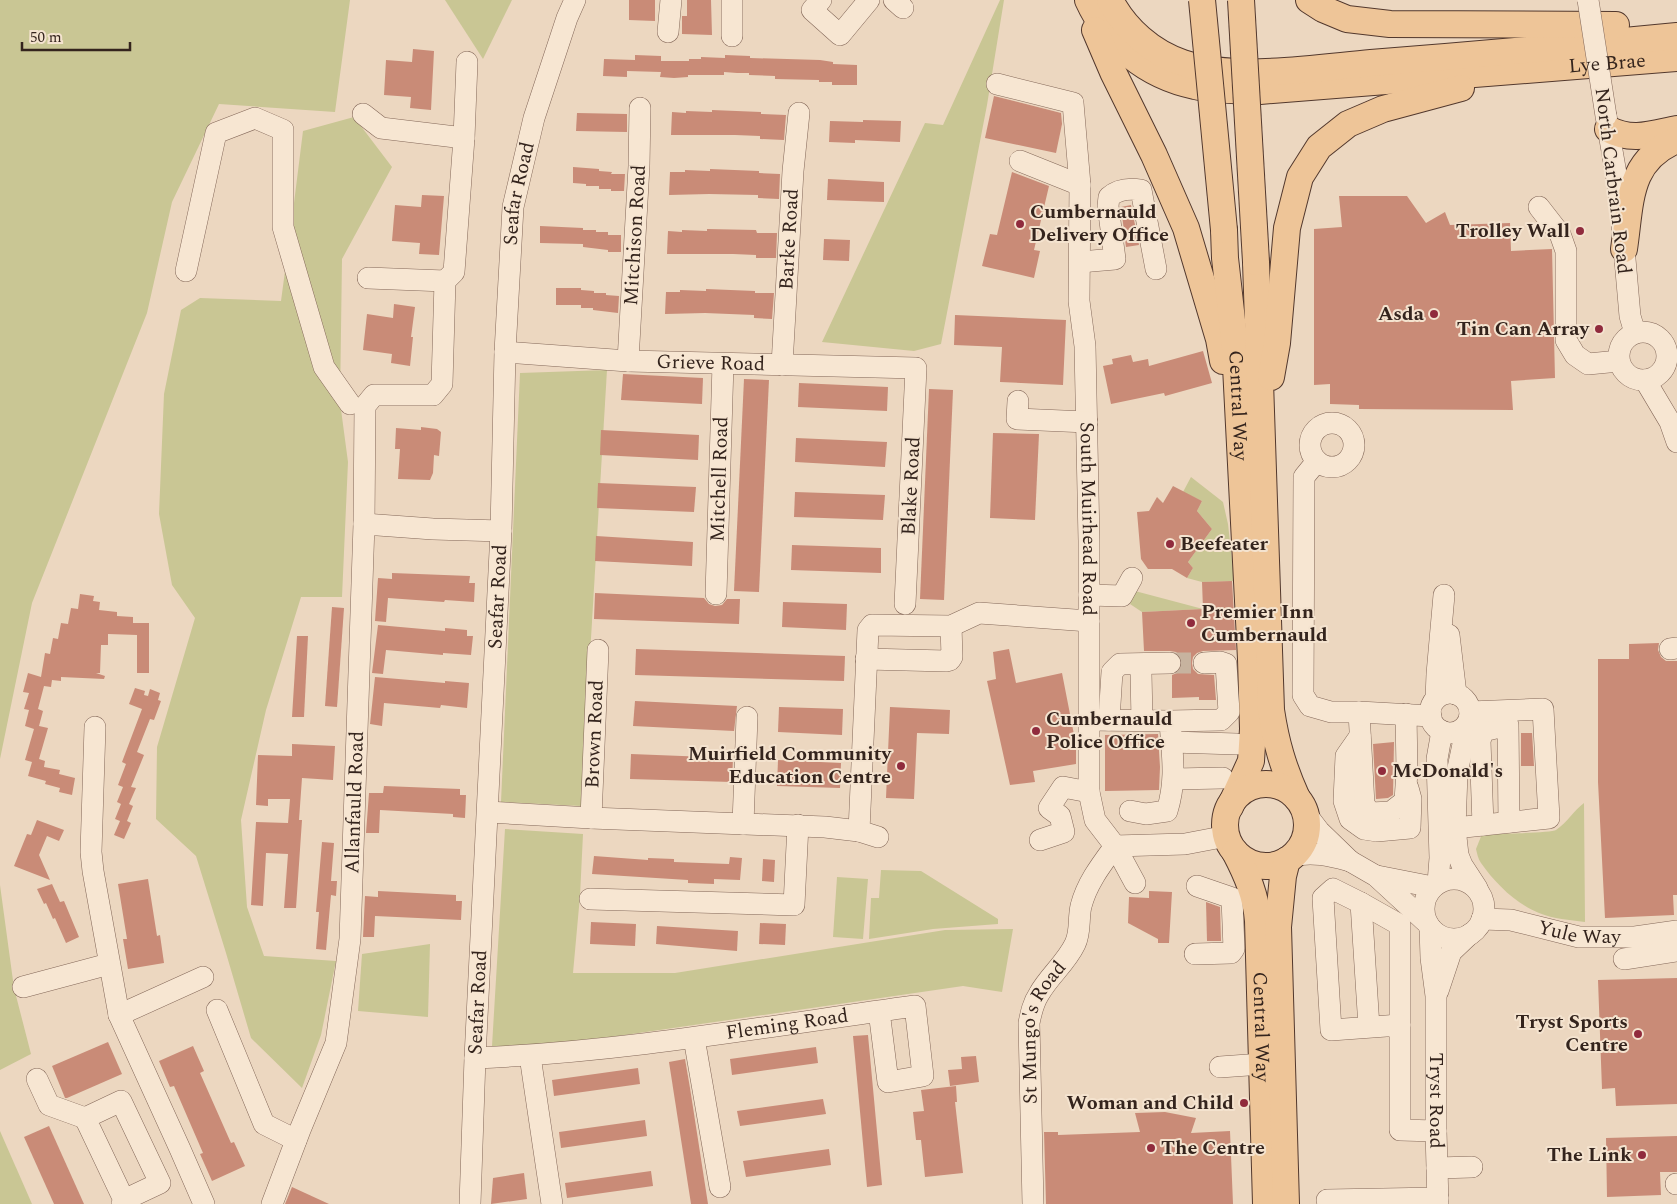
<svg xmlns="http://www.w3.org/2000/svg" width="1677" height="1204" font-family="Spectral,serif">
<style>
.green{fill:#c9c694}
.building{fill:#c98b77}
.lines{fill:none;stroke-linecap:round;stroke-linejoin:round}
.minor-tunnel{stroke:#c7b39f;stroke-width:21;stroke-dasharray:21 11;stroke-linecap:butt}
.minor-casing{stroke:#846859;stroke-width:22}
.major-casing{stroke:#52382d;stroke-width:28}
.minor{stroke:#f7e6d2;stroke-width:21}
.major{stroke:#eec598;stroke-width:26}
.minor-bridge-casing{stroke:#846859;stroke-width:22;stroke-linecap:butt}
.major-bridge-casing{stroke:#52382d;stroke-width:28;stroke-linecap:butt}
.minor-bridge{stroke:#f7e6d2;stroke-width:21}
.major-bridge{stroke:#eec598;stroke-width:26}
.poi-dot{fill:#902b3d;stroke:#f4e3cf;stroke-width:2}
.labels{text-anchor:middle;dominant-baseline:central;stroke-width:4;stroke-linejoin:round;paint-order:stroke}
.street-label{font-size:20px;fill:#34241d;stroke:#f4e3cf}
.poi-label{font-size:20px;font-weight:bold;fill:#34241d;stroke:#f4e3cf;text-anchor:end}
</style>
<rect width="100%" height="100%" fill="#ecd7c0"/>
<g class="green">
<polygon points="0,0 350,0 335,112 219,104 172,202 147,313 32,603 0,759"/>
<polygon points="445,0 512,0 483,59"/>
<polygon points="1000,0 1004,0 987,105 941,344 914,351 822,342 925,123 943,125"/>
<polygon points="354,117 392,167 342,259 340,402 348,462 342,597 301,597 266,710 241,820 247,907 264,956 336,961 321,1035 302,1088 251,1038 226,953 196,856 156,819 157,747 195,618 172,585 159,514 164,394 181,310 200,298 281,301 292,219 303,131"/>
<polygon points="607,370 581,806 501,802 520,373"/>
<polygon points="1191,477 1223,502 1228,524 1233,569 1237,581 1202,582 1187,578 1193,568 1188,562 1212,529 1197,511 1202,501 1183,492"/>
<polygon points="1135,591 1203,609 1142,612 1130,604"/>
<path d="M1584 803 1585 922C1569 920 1554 919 1539 913 1516 904 1495 883 1481 863 1478 859 1477 853 1476 849L1482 834C1491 834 1551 833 1556 830 1567 823 1574 810 1584 803Z"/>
<polygon points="505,829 583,834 580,896 573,973 675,973 945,930 1013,929 1002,992 963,986 549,1046 492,1046"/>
<polygon points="881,870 921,871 998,919 998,924 933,929 869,939 871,898 879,898"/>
<polygon points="837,877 868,879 863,939 833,937"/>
<polygon points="0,885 14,988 31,1054 0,1070"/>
<polygon points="430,944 428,1017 358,1011 362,954"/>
<polygon points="0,1131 32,1204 0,1204"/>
</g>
<g class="building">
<polygon points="629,0 655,0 655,21 629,20"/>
<polygon points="687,0 711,0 712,35 682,34 682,16 687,16"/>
<polygon points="413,49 434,51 431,110 410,108 411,97 384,95 386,60 412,62"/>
<polygon points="635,55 661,56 661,61 689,61 689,59 701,59 701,57 725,58 725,55 750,56 750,58 820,60 833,62 833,64 857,65 857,85 832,85 832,82 819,82 819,80 775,79 775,76 749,75 749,73 737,73 724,72 724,75 688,75 688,77 674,78 660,77 661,72 627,71 627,77 603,76 604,59 635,60"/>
<polygon points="994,96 1061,113 1062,124 1056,153 985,138"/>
<polygon points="712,110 761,112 761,114 786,115 784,140 760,139 760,136 735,135 671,135 672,112 686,113 686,111 712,112"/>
<polygon points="577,113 627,114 627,132 576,131"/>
<polygon points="863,120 901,121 900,142 855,140 855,143 829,142 830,121 863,122"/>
<polygon points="573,167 599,169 599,171 612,172 611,174 625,174 624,191 611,191 611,189 599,189 599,186 586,186 586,184 573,183"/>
<polygon points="710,169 759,171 759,173 780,174 779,199 758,198 758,195 709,194 669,195 670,172 685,172 685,170 710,171"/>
<polygon points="1012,172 1049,186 1034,250 1040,251 1034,278 982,266 990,234 997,235"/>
<polygon points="828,179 884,182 884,202 827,200"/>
<polygon points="422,195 444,196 439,255 419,254 420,243 392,241 395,205 421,207"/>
<polygon points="1339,196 1407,196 1426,223 1445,212 1450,225 1510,223 1511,251 1552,249 1555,378 1511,381 1513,410 1359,409 1359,405 1330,404 1330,384 1314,385 1314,229 1342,227"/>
<polygon points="1131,205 1139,245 1126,247 1121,207"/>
<polygon points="540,226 583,228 583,230 596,230 596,232 608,232 608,235 621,235 621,252 608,252 608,250 583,247 583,244 540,243"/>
<polygon points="707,229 756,230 757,233 777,233 776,258 756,258 756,255 733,254 667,254 668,231 682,232 682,230 707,231"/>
<polygon points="824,239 850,240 849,261 823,260"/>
<polygon points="556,288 581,288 581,290 594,291 594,293 606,293 606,295 619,296 618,313 593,310 593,308 581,308 581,305 556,305"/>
<polygon points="706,289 755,291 755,293 774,293 772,319 754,318 754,315 705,313 665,314 666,292 680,292 680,290 706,291"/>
<polygon points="394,304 415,307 411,337 413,337 410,366 391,363 392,354 363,350 367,314 393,318"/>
<polygon points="955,315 1066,320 1063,385 1000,382 1002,347 954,345"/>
<polygon points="1203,351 1212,383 1165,396 1164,393 1111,404 1103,366 1113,364 1112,359 1131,355 1133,362 1148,359 1149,366"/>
<polygon points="623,374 703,378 702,404 621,400"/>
<polygon points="744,379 769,380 759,592 734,591"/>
<polygon points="799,383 888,387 887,411 798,407"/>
<polygon points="929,389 953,390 944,600 920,599"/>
<polygon points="421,427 437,429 441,432 439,456 434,455 433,473 430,480 398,479 400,449 395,449 396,428 421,430"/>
<polygon points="601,430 699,435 698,460 600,455"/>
<polygon points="993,433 1039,434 1035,520 990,518"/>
<polygon points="796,438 887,442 885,467 795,462"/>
<polygon points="598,483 696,487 694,512 597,508"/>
<polygon points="1173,486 1202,501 1197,511 1212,529 1188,562 1193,568 1187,578 1172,569 1148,569 1141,559 1137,512 1149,511 1157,497 1163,503"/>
<polygon points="795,492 885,495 883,520 794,517"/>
<polygon points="596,536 693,542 692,566 595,561"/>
<polygon points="792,545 881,548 881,573 791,570"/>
<polygon points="392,573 470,576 469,583 475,583 474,602 445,600 444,602 388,598 386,622 375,621 378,578 392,579"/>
<polygon points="1232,581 1236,650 1203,651 1197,653 1193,657 1192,663 1193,669 1198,674 1214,675 1216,700 1199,700 1199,697 1172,698 1172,675 1177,673 1181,669 1182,662 1181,657 1176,652 1170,651 1144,651 1142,612 1203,609 1202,582"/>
<polygon points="595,593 704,598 709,604 715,606 722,605 727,599 740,599 739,624 594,619"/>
<polygon points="80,594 94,596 93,601 100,602 99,610 117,612 117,616 133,617 133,623 149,623 149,673 137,673 137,635 108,634 108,645 101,645 100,673 96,673 105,676 104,679 61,677 61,681 52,680 51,687 44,686 38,709 43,711 39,726 48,728 39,759 45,761 44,767 60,770 59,774 75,778 72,795 59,792 60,788 45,784 46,781 28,776 32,762 25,760 34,729 25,726 29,710 24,709 29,693 23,692 28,673 41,677 45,653 50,654 53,638 58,639 61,623 68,624 71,608 78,609"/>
<polygon points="783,602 847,604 846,630 782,627"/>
<polygon points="332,607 344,608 337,707 325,706"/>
<polygon points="378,625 445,631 445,628 467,630 467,636 473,636 471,655 443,653 443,655 386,650 383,674 372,673"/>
<polygon points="297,636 308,636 304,717 292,717"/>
<polygon points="1659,643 1658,650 1661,657 1666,661 1677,661 1677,895 1673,895 1674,915 1605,918 1598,782 1598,659 1629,659 1629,644"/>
<polygon points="636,649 845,656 844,681 635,675"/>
<polygon points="1009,649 1016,683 1062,673 1076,745 1076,764 1033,771 1035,782 1010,785 987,681 996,679 993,652"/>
<polygon points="375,677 445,683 445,681 469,683 467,708 441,705 440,708 384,703 382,726 370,724"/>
<polygon points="135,688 145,691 144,695 148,696 150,689 160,693 158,700 161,701 154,720 150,719 137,752 144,755 131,787 136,788 129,804 133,806 127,821 131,823 124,839 114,835 120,821 115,819 121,804 117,802 123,787 118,785 126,764 122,762 142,709 129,704"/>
<polygon points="635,701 737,706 734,731 633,726"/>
<polygon points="779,707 843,709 842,735 778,732"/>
<polygon points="890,707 950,710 949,734 917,733 914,799 886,798"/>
<polygon points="1521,733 1532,733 1534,766 1521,766"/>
<polygon points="1158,734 1160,767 1159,790 1105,791 1105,735"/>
<polygon points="1394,742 1393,795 1388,798 1376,799 1373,744"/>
<polygon points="292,744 335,746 333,780 302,778 299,820 302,820 296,908 284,908 288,854 266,853 263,906 251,905 256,822 288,823 290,799 268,799 268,806 256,805 258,755 292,756"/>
<polygon points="631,754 733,758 732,782 630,779"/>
<polygon points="778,760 841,763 840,788 777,786"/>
<polygon points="384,786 460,789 460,795 466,795 465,818 453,817 453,814 380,810 379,833 366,833 369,793 383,793"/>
<polygon points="37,820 64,830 59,841 47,836 39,855 50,880 14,866 27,834 31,835"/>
<polygon points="322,842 334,843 331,881 337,881 336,896 331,895 326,950 316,949 319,912 316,912"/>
<polygon points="594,856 648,860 648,858 674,859 674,862 729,864 730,857 742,858 740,880 714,879 714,884 688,883 688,880 592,874"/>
<polygon points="763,859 775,860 774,882 762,881"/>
<polygon points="148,879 157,936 160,935 164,963 128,969 123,939 127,939 118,884"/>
<polygon points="52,884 60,902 64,901 79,937 66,943 55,918 53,919 46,903 44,904 37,889"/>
<polygon points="378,891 456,895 456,901 462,901 461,920 375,916 374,937 363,937 365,896 378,897"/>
<polygon points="1149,891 1172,892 1169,943 1158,943 1158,939 1128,923 1129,897 1149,898"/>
<polygon points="1206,902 1220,907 1221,941 1207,941"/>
<polygon points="591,922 636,924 635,946 590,944"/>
<polygon points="760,923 786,924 785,945 759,944"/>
<polygon points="657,926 738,931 737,951 656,944"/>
<polygon points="1677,978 1677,1104 1616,1106 1615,1088 1602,1089 1598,980"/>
<polygon points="868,1035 882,1185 867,1187 853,1036"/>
<polygon points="108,1042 122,1074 67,1098 65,1098 52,1066"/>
<polygon points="193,1046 204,1071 200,1073 231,1143 234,1142 245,1166 212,1181 200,1154 203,1153 174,1086 170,1087 159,1061"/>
<polygon points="816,1047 818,1063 732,1075 730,1059"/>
<polygon points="976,1056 979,1082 950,1086 948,1070 962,1069 961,1057"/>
<polygon points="685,1059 690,1088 708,1204 691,1204 669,1062"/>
<polygon points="638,1068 640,1084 554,1096 552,1080"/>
<polygon points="956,1086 957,1102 955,1102 963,1173 925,1177 921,1140 916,1140 913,1112 924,1111 921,1090"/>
<polygon points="823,1099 826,1114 740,1126 737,1111"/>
<polygon points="1165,1112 1196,1118 1191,1133 1230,1131 1233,1204 1046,1204 1044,1132 1058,1132 1058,1135 1140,1132 1135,1113"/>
<polygon points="645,1120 647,1136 561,1148 559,1132"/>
<polygon points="49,1126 84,1204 54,1204 24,1137"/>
<polygon points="1677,1136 1677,1172 1660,1172 1661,1195 1607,1197 1606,1138"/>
<polygon points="829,1149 831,1165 746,1177 743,1161"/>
<polygon points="651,1171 653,1186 567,1198 565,1183"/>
<polygon points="524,1173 527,1199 491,1204 493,1178"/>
<polygon points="292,1187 329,1204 285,1204"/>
</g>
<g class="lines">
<polyline class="minor-tunnel" points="1170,663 1204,663"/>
<g class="minor-casing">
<g id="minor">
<polyline points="821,0 812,10 840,35 869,0"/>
<polyline points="894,0 903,8"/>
<polyline points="668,32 671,0"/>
<polyline points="732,36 732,0"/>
<path id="s1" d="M997 84 1073 103 1080 185 1079 301 1085 346 1089 541V792L1095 820 1115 846 1135 883"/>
<polyline points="363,114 381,128 464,138"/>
<polyline points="1606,116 1619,191 1630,316 1635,333"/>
<polyline points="1020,161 1080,185"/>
<polyline points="1539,207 1560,234 1566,251 1566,340 1575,355 1588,364 1619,361"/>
<path d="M1080 262 1115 259 1108 206 1109 197C1118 189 1129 188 1141 190L1156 269"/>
<polyline points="186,271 216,133 255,118 283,130 283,227 324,367 350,404"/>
<polyline points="368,278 445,281"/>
<circle cx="1643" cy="356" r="24"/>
<path id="s2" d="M505 352 628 361 916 368 905 604"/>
<path id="s3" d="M628 361 639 166 640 108"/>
<path id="s4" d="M782 365 793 171 799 113"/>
<polyline points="1645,380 1670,422 1677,442"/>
<polyline points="1018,401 1017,419 1087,422"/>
<circle cx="1332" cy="445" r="22"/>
<polyline points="1317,461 1304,477 1303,695 1310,706 1331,712 1359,712 1431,716"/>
<polyline points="364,524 365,406 374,395 433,395 442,384 445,281 454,272 464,138 467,62"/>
<path id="s5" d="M716 594 723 364"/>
<polyline points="1089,595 1122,596 1132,578"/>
<polyline points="1449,635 1456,694"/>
<polyline points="1670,649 1677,648"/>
<polyline points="866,659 946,661 950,660 952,657 951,626"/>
<polyline points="1141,673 1142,720"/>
<circle cx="1450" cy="713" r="20"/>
<polyline points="1436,699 1437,674 1444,595"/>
<polyline points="1359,712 1364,805 1371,813 1391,812 1405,801 1407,771 1406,714"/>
<path d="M1090 720 1170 721C1172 754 1177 779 1167 811L1146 814 1130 811"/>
<polyline points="1109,720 1112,672 1120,664 1170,663"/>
<polyline points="1170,721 1221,720 1229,712 1226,664 1220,662 1204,663"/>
<polyline points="1467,725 1457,773 1455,828 1458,855 1462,865 1477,888"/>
<polyline points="95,727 91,852 93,871 119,1015 180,1149 204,1204"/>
<polyline points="1360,736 1346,756 1344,801 1350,819 1364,829 1377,831 1410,828 1411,799 1408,788"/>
<polyline points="1171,742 1237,744"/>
<polyline points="1174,779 1223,778"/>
<polyline points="488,812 591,818 825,827 859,831"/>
<polyline points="1306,814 1319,831 1350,861 1376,876 1426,922"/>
<path id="s6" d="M591 818 598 650"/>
<polyline points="743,824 747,717"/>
<polyline points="1483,825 1480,741 1483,731 1508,725 1509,822"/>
<polyline points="1455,828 1549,818 1543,709 1470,712"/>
<polyline points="878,837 859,831 868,630 872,625 951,626 979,613 1089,621"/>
<polyline points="1040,840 1064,832 1060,816 1049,808 1063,787 1089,792"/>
<path d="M1293 856C1313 851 1331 856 1350 861"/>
<polyline points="1377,876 1433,887"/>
<circle cx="1454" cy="909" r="30"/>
<polyline points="1438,883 1440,858 1437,759 1442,731"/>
<polyline points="590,899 794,905 798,825"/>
<polyline points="1361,903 1400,925 1400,1025"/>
<path id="s7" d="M1482 919 1511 920 1579 937H1635L1677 931"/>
<path id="s8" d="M1430 927 1431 958 1436 996V1131L1438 1204"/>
<polyline points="1195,954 1231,953 1234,949 1232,898 1197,886"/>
<polyline points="1624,959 1677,951"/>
<polyline points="23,987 109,964"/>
<polyline points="1438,991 1451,952 1470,934"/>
<polyline points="217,1010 264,1124 296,1140"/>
<polyline points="119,1015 203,977"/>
<polyline points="1369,1027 1361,903 1333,889 1323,898 1331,1030 1400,1025 1400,1130 1436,1131"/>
<polyline points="694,1038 720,1187"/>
<polyline points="530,1056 552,1204"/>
<path id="s9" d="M475 1058C623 1052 769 1026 915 1006L923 1076 888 1082 879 1011"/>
<polyline points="1220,1067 1262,1064"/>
<polyline points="37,1079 49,1105 85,1118"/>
<polyline points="1437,1168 1472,1167"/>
<polyline points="1676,1184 1677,1184"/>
<polyline points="1327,1200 1438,1198"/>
<polyline points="122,1204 124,1200 160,1183 121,1101 85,1118 124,1200"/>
<path id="s10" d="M272 1204 300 1130 336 1043 350 939 364 524 433 529 501 531"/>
<path id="s11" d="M470 1204 475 1058 501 531 505 352 513 207 534 118 567 18 575 0"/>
<path id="s12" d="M1033 1204 1029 1023C1031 1013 1033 1003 1039 994 1049 976 1066 963 1075 944 1081 932 1078 919 1081 906 1087 883 1101 865 1115 846L1185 844 1227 836"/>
</g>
</g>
<g class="major-casing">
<g id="major">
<path id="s13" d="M1088 0C1108 44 1146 76 1195 86 1216 91 1238 90 1260 91L1677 58"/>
<path d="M1110 0C1125 29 1152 53 1183 63 1237 81 1315 68 1371 63 1473 55 1575 46 1677 36"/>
<polyline points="1309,0 1323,9 1347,19 1390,24 1616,25"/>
<polyline points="1095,30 1113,72 1154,155 1186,228 1219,339 1223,361"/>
<path d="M1608 129C1632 142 1652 134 1677 129"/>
<path id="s14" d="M1224 230 1225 258 1235 347 1251 659 1253 729 1251 761 1230 807"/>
<path d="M1624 249C1631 203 1627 160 1677 140"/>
<path d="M1256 262 1271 710C1276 743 1283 767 1297 798"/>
<polyline points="1271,377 1277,343 1287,228 1300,177 1319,147 1348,124 1383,109 1461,88"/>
<circle cx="1266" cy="825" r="41"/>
<path id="s15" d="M1235 852C1247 875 1256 896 1258 921L1266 1204"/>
<polyline points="1286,1204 1278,927 1283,876 1287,860"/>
</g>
</g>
<use href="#minor" class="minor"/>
<use href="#major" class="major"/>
<g class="minor-bridge-casing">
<polyline id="minor-bridge" points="1588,0 1606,116"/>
</g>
<g class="major-bridge-casing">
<g id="major-bridge">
<polyline points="1202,0 1224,230"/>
<polyline points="1241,0 1256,262"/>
</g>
</g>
<use href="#minor-bridge" class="minor-bridge"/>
<use href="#major-bridge" class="major-bridge"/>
</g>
<g class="poi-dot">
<circle cx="1020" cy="224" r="5"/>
<circle cx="1580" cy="231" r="5"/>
<circle cx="1434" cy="314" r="5"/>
<circle cx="1599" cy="329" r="5"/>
<circle cx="1170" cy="544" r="5"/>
<circle cx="1191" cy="623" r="5"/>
<circle cx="1036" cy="731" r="5"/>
<circle cx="901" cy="766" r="5"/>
<circle cx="1382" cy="771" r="5"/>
<circle cx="1638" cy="1034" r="5"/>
<circle cx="1244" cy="1103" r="5"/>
<circle cx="1151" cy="1148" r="5"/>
<circle cx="1642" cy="1155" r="5"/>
</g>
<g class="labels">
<g class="street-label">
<text stroke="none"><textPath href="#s13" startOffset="556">Lye Brae</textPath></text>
<text transform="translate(1613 181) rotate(83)">North Carbrain Road</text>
<text stroke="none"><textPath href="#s11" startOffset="1012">Seafar Road</textPath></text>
<text stroke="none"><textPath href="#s3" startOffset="126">Mitchison Road</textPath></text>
<text stroke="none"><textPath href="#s4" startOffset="126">Barke Road</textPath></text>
<text stroke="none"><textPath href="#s2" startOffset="206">Grieve Road</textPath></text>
<text stroke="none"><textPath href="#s14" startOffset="176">Central Way</textPath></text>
<text stroke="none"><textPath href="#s5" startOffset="115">Mitchell Road</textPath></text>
<text transform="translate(911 486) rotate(-87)">Blake Road</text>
<text stroke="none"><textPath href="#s1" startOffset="495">South Muirhead Road</textPath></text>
<text stroke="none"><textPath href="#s11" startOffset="608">Seafar Road</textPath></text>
<text stroke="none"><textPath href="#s6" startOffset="84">Brown Road</textPath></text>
<text stroke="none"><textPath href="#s10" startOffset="415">Allanfauld Road</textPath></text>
<text stroke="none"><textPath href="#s7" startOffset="99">Yule Way</textPath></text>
<text stroke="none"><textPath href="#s11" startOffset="202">Seafar Road</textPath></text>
<text stroke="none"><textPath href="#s9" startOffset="314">Fleming Road</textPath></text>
<text stroke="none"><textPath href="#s15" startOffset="179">Central Way</textPath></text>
<text stroke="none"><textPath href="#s12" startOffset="175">St Mungo's Road</textPath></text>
<text stroke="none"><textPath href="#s8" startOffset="174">Tryst Road</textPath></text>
</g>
<g class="poi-label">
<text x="1030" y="212" text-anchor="start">Cumbernauld<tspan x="1030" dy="23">Delivery Office</tspan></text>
<text x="1570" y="231">Trolley Wall</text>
<text x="1424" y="314">Asda</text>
<text x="1589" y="329">Tin Can Array</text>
<text x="1180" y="544" text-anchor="start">Beefeater</text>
<text x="1201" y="612" text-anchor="start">Premier Inn<tspan x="1201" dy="23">Cumbernauld</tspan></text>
<text x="1046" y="719" text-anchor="start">Cumbernauld<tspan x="1046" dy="23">Police Office</tspan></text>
<text x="891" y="754">Muirfield Community<tspan x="891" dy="23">Education Centre</tspan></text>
<text x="1392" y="771" text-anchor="start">McDonald's</text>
<text x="1628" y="1022">Tryst Sports<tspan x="1628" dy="23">Centre</tspan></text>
<text x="1234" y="1103">Woman and Child</text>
<text x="1161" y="1148" text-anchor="start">The Centre</text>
<text x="1632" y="1155">The Link</text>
</g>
</g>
<path d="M22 42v8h108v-8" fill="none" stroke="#34241d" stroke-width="2.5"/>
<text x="30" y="42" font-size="15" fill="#34241d" stroke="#f4e3cf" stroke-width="4" paint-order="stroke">50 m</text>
</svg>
